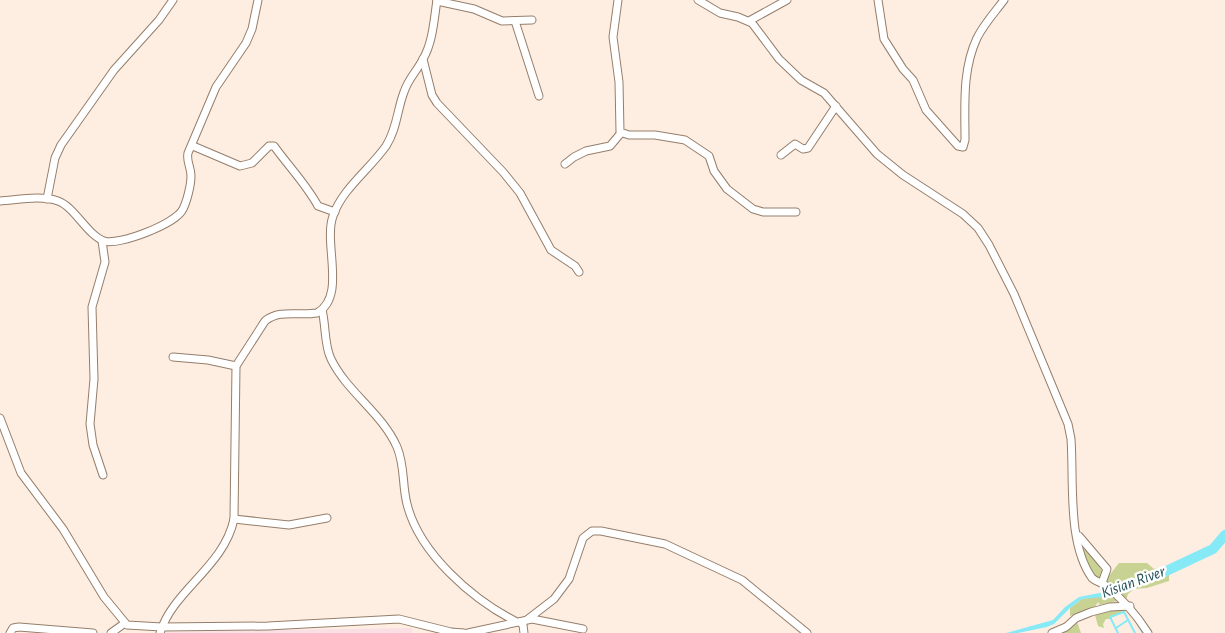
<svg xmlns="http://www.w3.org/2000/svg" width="1225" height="633" font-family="'Alegreya Sans',sans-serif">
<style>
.industrial{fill:#fadfe5}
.green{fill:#c8d393}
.water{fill:#86eaf6}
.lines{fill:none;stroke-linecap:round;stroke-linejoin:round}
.stream{stroke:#86eaf6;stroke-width:2}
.river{stroke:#86eaf6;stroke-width:10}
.minor-casing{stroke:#957e6b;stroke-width:9}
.minor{stroke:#fff;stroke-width:7}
.labels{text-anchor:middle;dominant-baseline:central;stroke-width:5;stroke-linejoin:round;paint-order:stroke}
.water-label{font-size:16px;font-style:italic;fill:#235156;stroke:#fff}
</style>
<rect width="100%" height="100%" fill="#feeee2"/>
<polygon class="industrial" points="412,628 412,633 164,633 164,632"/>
<g class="green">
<path d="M1088 549 1102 571 1100 580C1090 576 1086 559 1083 550Z"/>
<polygon points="1119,563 1147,563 1154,569 1157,568 1157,573 1114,590 1104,582"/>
<polygon points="1169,572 1169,581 1147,588 1134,589 1128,594 1126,600 1117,593"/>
<polygon points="1110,595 1118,601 1100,605 1098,602 1095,607 1070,616 1070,608 1082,599"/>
<polygon points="1102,607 1131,609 1112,617 1112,619 1106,619 1103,624 1104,628 1098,626 1095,615"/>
<polygon points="1076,619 1081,633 1055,633"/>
</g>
<polygon class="water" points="1173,566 1174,569 1163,576 1141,582 1117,593 1104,597 1082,599 1070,608 1054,624 1047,627 1018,633 1006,633 1053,620 1065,607 1079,597 1115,590"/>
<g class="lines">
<g class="stream">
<polyline points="1138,625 1143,633"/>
<polyline points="1116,628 1128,620"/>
<polyline points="1118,633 1110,617 1124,612 1135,633"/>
</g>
<polyline class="river" points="1162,573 1213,549 1225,535"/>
<g class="minor-casing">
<g id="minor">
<polyline points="618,0 613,37 619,82 620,132 629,135 655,135 685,140 709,156 714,171 727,189 753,209 763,212 796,212"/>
<path d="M698 0 720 13 738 17 752 23 779 59 801 80 824 93 877 154 903 175 963 214 978 228 989 245 1014 294 1068 424 1071 439C1074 481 1067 543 1092 578 1096 582 1101 582 1105 585 1123 599 1136 614 1148 633"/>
<path d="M878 0 884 39 903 69 913 80 926 110 958 146 963 147 965 140C965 106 962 70 977 38 984 24 995 12 1004 0"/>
<polyline points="437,1 474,9 502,21 532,20"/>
<polyline points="515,21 539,96"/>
<polyline points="749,21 787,0"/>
<polyline points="423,59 432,95 437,103 503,172 520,193 551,250 575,266 579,272"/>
<path d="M193 146 240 166 252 163 269 146H274C290 168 306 184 318 206L335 212"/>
<polyline points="781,155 795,144 803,149 808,148 836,106"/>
<polyline points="565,164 574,157 586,151 610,146 621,133"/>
<polyline points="47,199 55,158 61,145 114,70 159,20 173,0"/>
<path d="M0 201C17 200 41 195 58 201 75 207 87 235 104 241 118 246 176 224 183 209 187 201 191 185 191 176 191 167 186 161 188 153L216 87 246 43 252 29 258 0"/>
<polyline points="102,241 105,262 92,307 94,379 90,424 93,445 103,475"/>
<path d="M322 310C326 325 324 345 331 359 347 392 382 413 397 447 405 466 402 485 407 504 419 553 472 599 515 621"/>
<polyline points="173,357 208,360 236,366"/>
<polyline points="0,418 21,473 63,529 104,597 127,625 162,627 268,626 399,619 451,632 464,633"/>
<polyline points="234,519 289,525 327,518"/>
<polyline points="1079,536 1107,569 1102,583"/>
<polyline points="528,619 554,599 569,579 583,538 592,531 601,531 665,544 742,580 807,633"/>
<polyline points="520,622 523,625 524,633"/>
<polyline points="10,633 13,628 19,627 93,633"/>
<polyline points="111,633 125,623"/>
<path d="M160 633C173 590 224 567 234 519L236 366 265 321C280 309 298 316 317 313 347 296 323 244 333 216 342 189 370 169 386 146 397 129 397 110 404 92 408 79 417 71 423 59 433 42 434 19 437 0"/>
<polyline points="468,633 532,619 583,629"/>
<polyline points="1052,633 1066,627 1076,618 1091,612 1110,607 1130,606"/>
</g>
</g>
<use href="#minor" class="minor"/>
</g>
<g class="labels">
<g class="water-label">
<text transform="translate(1133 582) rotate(-20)">Kisian River</text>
</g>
</g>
</svg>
